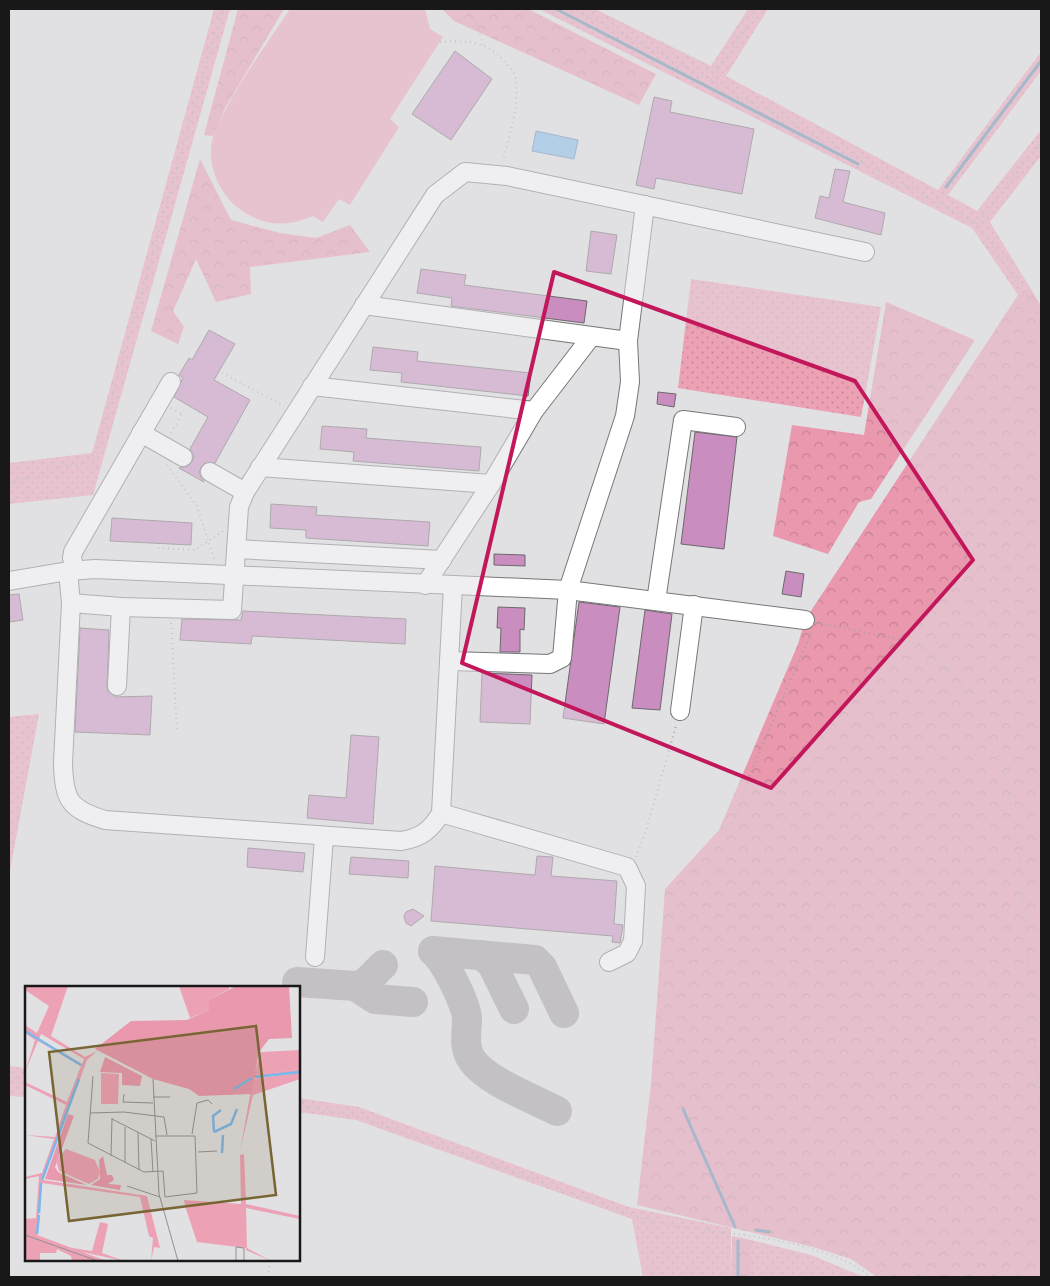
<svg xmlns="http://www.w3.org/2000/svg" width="1050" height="1286" font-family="Mulish,sans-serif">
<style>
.grass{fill:url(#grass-dots)}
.forest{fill:url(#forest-crowns)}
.garden{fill:#eda1b5}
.water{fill:#7ab8ec;stroke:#5d88ad}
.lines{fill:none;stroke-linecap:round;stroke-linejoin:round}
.stream{stroke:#5d88ad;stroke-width:3}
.taxiway{stroke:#9d9c9e;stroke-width:30}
.building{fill:#ca8dbf;stroke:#6c696b}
.minor-casing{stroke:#777679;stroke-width:20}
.path{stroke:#a3a3a5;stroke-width:2;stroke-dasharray:1 4;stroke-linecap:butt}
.minor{stroke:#fff;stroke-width:18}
.marked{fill:none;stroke:#c2185b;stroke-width:4;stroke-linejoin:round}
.inset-river{fill:none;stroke:#7ab8ec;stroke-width:2.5}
.inset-road{fill:none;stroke:#919092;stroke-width:1}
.view{fill:#776533;fill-opacity:0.15;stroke:#776533;stroke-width:2.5}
.inset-edge{fill:none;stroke:#181819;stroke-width:2.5}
</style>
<defs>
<pattern id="grass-dots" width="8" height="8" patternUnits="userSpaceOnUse" patternTransform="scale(1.25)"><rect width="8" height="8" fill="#eda1b5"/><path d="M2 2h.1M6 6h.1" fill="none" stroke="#ca8a9b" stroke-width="1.8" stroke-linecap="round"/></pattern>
<pattern id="forest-crowns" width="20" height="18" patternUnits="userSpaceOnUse" patternTransform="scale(1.25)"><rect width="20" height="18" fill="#e998ae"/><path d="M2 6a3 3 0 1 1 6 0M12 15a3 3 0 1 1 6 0" fill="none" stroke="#c78295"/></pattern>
</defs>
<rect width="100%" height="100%" fill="#e1e0e3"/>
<g class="grass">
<polygon points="214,9 230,9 93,495 9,504 9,463 92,453"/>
<polygon points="539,9 595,9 711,66 748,9 768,9 726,76 938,190 1041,52 1041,71 948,195 977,211 1041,130 1041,156 990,222 1029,286 1018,295 972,228"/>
<polygon points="691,279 881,307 861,417 678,388"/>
<polygon points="39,714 9,876 9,717"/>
<polygon points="9,1066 26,1068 26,1097 9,1096"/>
<polygon points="299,1098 359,1107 629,1207 731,1228 731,1277 643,1277 632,1219 356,1120 299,1112"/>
<polygon points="751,1240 811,1255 864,1277 751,1277"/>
</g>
<g class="forest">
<polygon points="238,9 284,9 225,108 213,136 204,135"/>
<polygon points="442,9 528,9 656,74 639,105 454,21"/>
<polygon points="200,159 231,220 280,233 316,238 350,225 370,252 250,267 251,294 216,302 196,259 173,311 184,327 178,344 151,331"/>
<polygon points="1029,286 1041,306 1041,1277 877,1277 851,1259 813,1247 637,1205 651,1084 665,889 719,830 798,644 805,620 1018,295"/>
<polygon points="886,302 975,340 871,499 859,502 828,554 773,536 792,425 864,435"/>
<polygon points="732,1236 751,1240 751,1277 731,1277"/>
</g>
<path class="garden" d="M290 9H425L430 29 443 37 390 119 399 127 350 205 339 199 323 222 313 216C286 227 266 227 241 210 222 197 209 171 211 148 213 117 271 38 290 9Z"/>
<polygon class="water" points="536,131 578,140 574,159 532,151"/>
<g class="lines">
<g class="stream">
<polyline points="556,9 858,164"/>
<polyline points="946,187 1041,61"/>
<polyline points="683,1109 735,1227"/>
<polyline points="756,1230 769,1232"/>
<polyline points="738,1277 738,1241"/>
</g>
<g class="taxiway">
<path d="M433 951C444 959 467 1005 467 1019 467 1033 463 1047 472 1060 486 1081 534 1099 557 1111"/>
<polyline points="433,951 535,960 542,967 564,1013"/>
<polyline points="481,955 492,964 514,1009"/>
<polyline points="297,982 355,986 375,999 413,1002"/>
<polyline points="355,986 364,984 383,965"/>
</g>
</g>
<g class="building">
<polygon points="455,51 492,79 451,140 412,114"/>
<polygon points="654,97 672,101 670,112 754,129 742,194 656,178 654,189 636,185"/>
<polygon points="835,169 850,171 843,202 885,213 881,235 815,218 820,196 829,198"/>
<polygon points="591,231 617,235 611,274 586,271"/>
<polygon points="421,269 466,275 464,285 587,301 584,323 451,306 452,298 417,293"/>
<polygon points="209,330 235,344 214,380 250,400 215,463 205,463 201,467 199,473 204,482 179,468 188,466 192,462 194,456 190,449 208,417 174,397 183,378 179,375 189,358 192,360"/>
<polygon points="373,347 418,352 417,361 531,373 528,396 401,382 402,373 370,370"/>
<polygon points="658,392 676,394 674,407 657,404"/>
<polygon points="322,426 367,429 366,438 481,447 479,471 353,461 354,452 320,449"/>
<polygon points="695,432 737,437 724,549 681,544"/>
<polygon points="271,504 317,507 316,515 430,522 428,546 306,538 306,530 270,528"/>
<polygon points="112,518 192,523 191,545 110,541"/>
<polygon points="494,554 525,555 525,566 494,565"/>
<polygon points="786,571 804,574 801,597 782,594"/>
<polygon points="19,594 23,620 10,622 9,595"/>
<polygon points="579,602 620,607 604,724 563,718"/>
<polygon points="498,607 525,608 524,630 520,629 520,652 500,652 501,628 497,628"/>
<polygon points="645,610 672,614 660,710 632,708"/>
<polygon points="243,611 406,619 405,644 252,636 251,644 180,640 182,619 241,620"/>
<polygon points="80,628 109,630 107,690 116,697 152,696 150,735 75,732"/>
<polygon points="482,673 532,675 530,724 480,722"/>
<polygon points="351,735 379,737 373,824 307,818 309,795 346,798"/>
<polygon points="248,848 305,853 303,872 247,867"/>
<polygon points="537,856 553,857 551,876 617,881 614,924 623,925 620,943 612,942 613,936 431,921 435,866 535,875"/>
<polygon points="351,857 409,861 408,878 349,874"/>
<polygon points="413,909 424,916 411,926 406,923 404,916 406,912"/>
</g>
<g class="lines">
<g class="minor-casing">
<g id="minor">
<polyline points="364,305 628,341"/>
<polyline points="312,386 534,411"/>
<polyline points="141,433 183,457"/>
<polyline points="260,467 491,484"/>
<polyline points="210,472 245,492"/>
<polyline points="236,549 442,560"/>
<polyline points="75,570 72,558 73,552 171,382"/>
<polyline points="68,571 71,603"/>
<polyline points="9,581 68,571 95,569 568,590 805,620"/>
<polyline points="425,585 491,484 534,411 591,337"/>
<path d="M453 586 441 813C431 830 421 838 401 841L105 820C69 809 64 800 63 763L71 603 121 607 232 610 239 507 245 492 435 195 465 172 507 176 865 252"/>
<polyline points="656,601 683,420 736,427"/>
<polyline points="449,661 550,664 562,658 568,590 625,416 630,382 628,341 645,205"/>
<polyline points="117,686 121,607"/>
<polyline points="680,711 694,605"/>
<polyline points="441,813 627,867 636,886 633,941 627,953 609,962"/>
<polyline points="315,957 324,837"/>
</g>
</g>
<g class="path">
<polyline points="466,9 476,20 483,45"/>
<polyline points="573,9 711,80 977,224 1041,318"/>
<path d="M440 42C464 40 488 41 504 61 507 65 514 71 515 76 521 103 509 135 503 161"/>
<polyline points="711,80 758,9"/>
<polyline points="977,224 1041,141"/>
<polyline points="222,373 284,406"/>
<polyline points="171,408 182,414"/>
<polyline points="171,433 184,411"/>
<polyline points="167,465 197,506 214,559"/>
<polyline points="9,482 40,476 54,467 84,464 96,453 222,9"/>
<polyline points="158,548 195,550 223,531"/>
<polyline points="171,623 177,731"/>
<polyline points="820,623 920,644 956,677 1004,766 1019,854 1041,1117"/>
<polyline points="731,828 753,767 811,633"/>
<polyline points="636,857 646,831 676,726"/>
<polyline points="695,1042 686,1058 745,1224 744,1235"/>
<polyline points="9,1078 26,1079"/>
<path d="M299 1106 357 1116 635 1216C648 1220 662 1224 676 1226 735 1235 823 1239 871 1277"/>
<polyline points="268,1277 270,1260"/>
</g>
<use href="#minor" class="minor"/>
</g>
<path d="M0 0H1050V1286H0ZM554 272 855 381 973 560 771 788 462 663Z" fill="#e1e0e3" fill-opacity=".55" fill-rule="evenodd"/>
<path class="marked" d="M554 272 855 381 973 560 771 788 462 663Z"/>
<g transform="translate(25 986)">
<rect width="275" height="275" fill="#e1e0e3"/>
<path d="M0 0H43L26 50 60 71 72 65 62 74 18 194 122 210 135 262 129 261 126 275 128 252 124 250 115 211 17 197 12 249 47 262 67 265 75 236 83 238 77 267 99 275 57 266 82 275H47L46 270 32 263 31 267H15V275H0V233L11 232 14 190 0 193V191L17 187 29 153 0 149 30 151 41 119 0 99V96L42 116 56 80 13 55 0 86 10 54 0 47V39L12 47 24 20 0 4ZM16 48 59 73 57 78 14 53ZM154 0H204V3L184 14V24L165 32ZM275 64V84L229 89 236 66ZM76 87 94 88 93 118H76ZM275 87V93L228 109 215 165 228 93ZM219 168 221 218 275 230V233L221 222 222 262 246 275 221 264V262L172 256 160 220 159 214 216 218 215 169Z" fill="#eda1b5" fill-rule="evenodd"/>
<path d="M211 0H264L267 52 244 53 234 66 226 108 174 110 164 103 128 93 70 63 106 35 162 34 184 24V14ZM80 71 117 90 115 100 97 99V87L75 86ZM275 84V87L229 92V89ZM43 128 49 130 30 181 33 186 62 199 20 193ZM78 170 82 189H87L89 194 83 198 96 199 95 204 66 199 75 193 74 174Z" fill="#e998ae"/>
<path d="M41 163 70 174 75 186 73 193 64 198 34 185 31 174Z" fill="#eda1b5"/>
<path class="inset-river" d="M0 45 56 79M230 91 275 86M209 103 227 92M189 146 206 138 212 123M189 146 188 130 196 124M197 167 198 149M17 194 54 93M14 227 16 197M12 248 14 229"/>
<path class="inset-road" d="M68 90 63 157 119 186 138 185 140 211 172 207 170 150H130M128 93 134 208 153 275M99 108 98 116 128 117M128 111H145M65 127 99 126 139 131 142 149M87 133 130 155M100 141V177M113 146 114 184M167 148 172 117 183 114 187 118M126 153 128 186M173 166 192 165M86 170 87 132M102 200 135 211M0 249 73 275M211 275V261L219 262V275"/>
<path class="view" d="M231 40 251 209 44 235 24 66Z"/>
<rect width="275" height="275" class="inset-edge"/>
</g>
<rect width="1050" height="1286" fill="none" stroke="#181819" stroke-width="20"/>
</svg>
